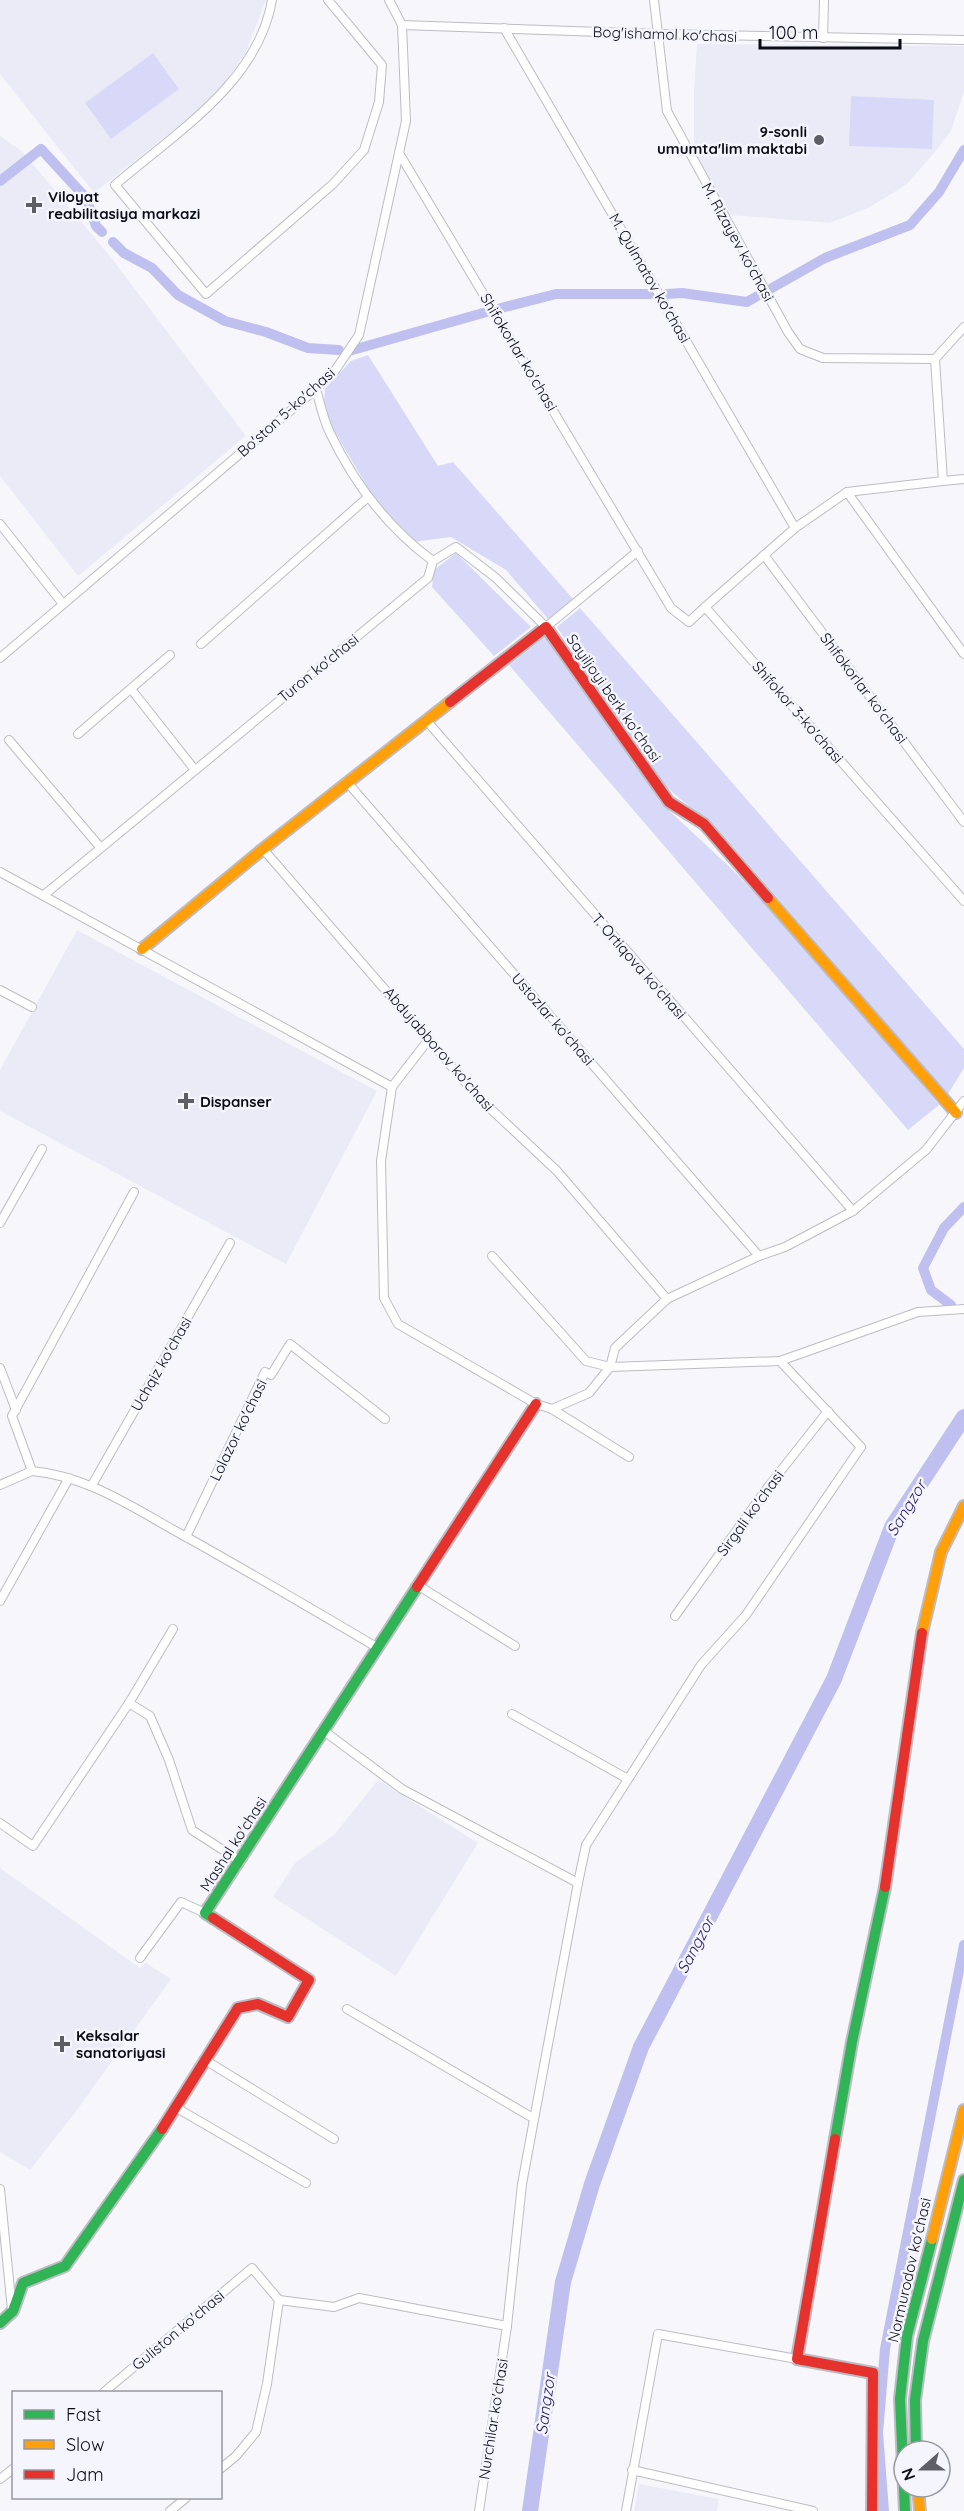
<svg xmlns="http://www.w3.org/2000/svg" width="964" height="2511" font-family="Quicksand,sans-serif">
<style>
.built{fill:#ebebf7}
.green{fill:#d8d9f8}
.lines{fill:none;stroke-linecap:round;stroke-linejoin:round}
.canal{stroke:#bfc0f0;stroke-width:10}
.river{stroke:#bfc0f0;stroke-width:16}
.street-casing{stroke:#bcbcc4;stroke-width:10}
.fast-casing{stroke:#bcbcc4;stroke-width:14}
.slow-casing{stroke:#bcbcc4;stroke-width:14}
.jam-casing{stroke:#bcbcc4;stroke-width:14}
.street{stroke:#fefefe;stroke-width:8}
.fast{stroke:#30b455;stroke-width:10}
.slow{stroke:#ff9f0a;stroke-width:10}
.jam{stroke:#e5322d;stroke-width:10}
.poi-dot{fill:#5e5e66;stroke:#f5f6fd;stroke-width:2}
.labels{text-anchor:middle;dominant-baseline:central;stroke-width:5;stroke-linejoin:round;paint-order:stroke}
.street-label{font-size:15px;fill:#0b0b16;stroke:#f5f6fd}
.poi-label{font-size:15px;font-weight:bold;fill:#0b0b16;stroke:#f5f6fd;text-anchor:start}
.water-label{font-size:16px;font-style:italic;fill:#241863;stroke:#f5f6fd}
</style>
<rect width="100%" height="100%" fill="#f7f7fb"/>
<g class="built">
<polygon points="0,0 266,0 245,54 222,86 195,113 94,193 0,74"/>
<polygon points="697,44 964,46 964,92 951,131 935,152 906,185 868,208 830,223 729,215 694,149 694,89"/>
<polygon points="0,136 22,151 113,260 246,436 78,576 0,476"/>
<polygon points="77,930 377,1091 286,1264 0,1111 0,1070"/>
<polygon points="378,1780 478,1843 396,1976 273,1897 295,1863 334,1835"/>
<polygon points="0,1868 140,1968 146,1963 171,1979 77,2110 30,2170 0,2152"/>
<polygon points="639,2484 719,2499 717,2511 634,2511"/>
</g>
<g class="green">
<polygon points="153,53 179,89 111,139 85,103"/>
<polygon points="851,96 934,100 932,149 849,146"/>
<polygon points="368,355 438,466 453,462 573,599 548,619 506,570 451,537 413,542 372,495 332,427 324,402 325,389 351,361"/>
<polygon points="456,553 531,627 494,656 432,587 434,570"/>
<polygon points="580,608 964,1049 964,1068 948,1094 709,819 691,808 664,785 605,701 557,627"/>
<polygon points="546,636 610,724 660,802 736,873 834,979 939,1105 908,1130 509,665"/>
</g>
<g class="lines">
<g class="canal">
<polyline points="0,181 41,149 86,198 96,226 102,232"/>
<polyline points="113,242 124,253 152,268 178,295 225,321 266,332 308,348 339,350"/>
<polyline points="772,288 825,258 910,225 939,192 964,150"/>
<polyline points="667,294 682,293 747,302 759,295"/>
<polyline points="501,308 556,294 651,294"/>
<polyline points="349,351 490,311"/>
<polyline points="951,1305 931,1290 923,1268 944,1228 964,1207"/>
<polyline points="884,2511 878,2433 885,2349 964,1945"/>
</g>
<polyline class="river" points="530,2511 563,2282 592,2184 641,2047 834,1679 892,1527 964,1417"/>
<g class="street-casing">
<g id="street">
<path d="M272 0C258 83 174 134 115 185L206 294 333 184 364 150 379 102 382 65 328 0"/>
<polyline points="654,0 667,111 788,332 800,349 823,358 935,359 943,481 847,492 795,528 705,607"/>
<polyline points="402,25 658,34 964,40"/>
<polyline points="504,28 795,528"/>
<polyline points="823,38 824,0"/>
<polyline points="399,153 671,608 689,622 705,607 964,901"/>
<polyline points="935,359 964,327"/>
<path d="M316 389C320 403 323 419 330 433 354 483 388 528 433 561L456 547 496 578 546 627 638 551"/>
<polyline points="943,481 964,479"/>
<polyline points="847,492 964,654"/>
<polyline points="0,524 63,604"/>
<polyline points="764,555 964,822"/>
<polyline points="201,644 367,498"/>
<polyline points="0,658 316,389 334,372 359,335 406,121 402,25 389,0"/>
<polyline points="131,689 195,770"/>
<polyline points="426,720 853,1211"/>
<polyline points="78,734 170,655"/>
<polyline points="9,740 100,847"/>
<polyline points="347,782 759,1256"/>
<polyline points="263,849 479,1098 557,1171 667,1299"/>
<polyline points="0,872 392,1087"/>
<polyline points="44,895 428,578 433,561"/>
<polyline points="0,990 32,1007"/>
<polyline points="429,1039 392,1087 381,1161 384,1298 398,1324 536,1404 552,1409 589,1393 610,1367 615,1348 667,1299 759,1256 785,1247 853,1211 926,1150 964,1101"/>
<polyline points="0,1223 42,1149"/>
<polyline points="492,1256 586,1361 610,1367 780,1361 918,1312 964,1309"/>
<polyline points="0,1368 16,1410"/>
<polyline points="552,1409 629,1457"/>
<path d="M32 1471C87 1476 132 1507 179 1533 246 1570 312 1609 378 1648"/>
<polyline points="0,1485 32,1471 12,1416 134,1192"/>
<polyline points="92,1485 230,1243"/>
<polyline points="186,1537 265,1372 271,1375 290,1344 385,1419"/>
<polyline points="419,1586 515,1646"/>
<polyline points="0,1601 69,1478"/>
<polyline points="675,1616 768,1487 828,1411"/>
<polyline points="129,1703 150,1716 169,1760 192,1830 240,1861"/>
<polyline points="512,1714 628,1779"/>
<polyline points="324,1731 402,1789 578,1883 522,2184 507,2326 479,2511"/>
<polyline points="0,1823 33,1846 129,1703 173,1629"/>
<polyline points="578,1883 586,1845 701,1665 746,1615 861,1447 780,1361"/>
<polyline points="140,1958 181,1902 205,1913"/>
<polyline points="347,2009 533,2118"/>
<polyline points="205,2060 334,2139"/>
<polyline points="175,2107 306,2183"/>
<polyline points="0,2189 12,2310"/>
<polyline points="104,2392 252,2268 279,2300 334,2307 359,2298 507,2326"/>
<polyline points="220,2469 236,2456 256,2432 267,2384 279,2300"/>
<polyline points="632,2470 813,2511"/>
<polyline points="0,2479 14,2468"/>
<polyline points="170,2511 186,2498"/>
<polyline points="626,2511 658,2334 797,2359"/>
</g>
</g>
<g class="fast-casing">
<g id="fast">
<polyline points="213,1918 205,1913 417,1587"/>
<polyline points="835,2139 852,2042 885,1887"/>
<polyline points="0,2323 13,2311 23,2283 65,2266 162,2129"/>
<polyline points="916,2451 915,2400 923,2341 964,2180"/>
<polyline points="905,2511 900,2399 907,2336 932,2239"/>
</g>
</g>
<g class="slow-casing">
<g id="slow">
<polyline points="768,898 956,1113"/>
<polyline points="142,949 263,849 450,702"/>
<polyline points="922,1633 941,1552 964,1506"/>
<polyline points="932,2239 964,2110"/>
<polyline points="918,2487 920,2511"/>
</g>
</g>
<g class="jam-casing">
<g id="jam">
<polyline points="450,702 546,627 669,802 704,824 768,898"/>
<polyline points="417,1587 536,1404"/>
<polyline points="885,1887 922,1633"/>
<polyline points="162,2129 238,2008 258,2004 288,2017 309,1980 213,1918"/>
<polyline points="835,2139 797,2359 873,2373 872,2511"/>
</g>
</g>
<use href="#street" class="street"/>
<use href="#fast" class="fast"/>
<use href="#slow" class="slow"/>
<use href="#jam" class="jam"/>
</g>
<g class="poi-dot">
<circle cx="819" cy="140" r="6"/>
<path d="M31 196h6v6h6v6h-6v6h-6v-6h-6v-6h6z"/>
<path d="M183 1092h6v6h6v6h-6v6h-6v-6h-6v-6h6z"/>
<path d="M59 2035h6v6h6v6h-6v6h-6v-6h-6v-6h6z"/>
</g>
<g class="labels">
<g class="street-label">
<text transform="translate(665 34) rotate(2)">Bog'ishamol ko'chasi</text>
<text transform="translate(738 242) rotate(61)">M. Rizayev ko'chasi</text>
<text transform="translate(650 278) rotate(60)">M. Qulmatov ko'chasi</text>
<text transform="translate(519 352) rotate(59)">Shifokorlar ko'chasi</text>
<text transform="translate(286 412) rotate(-42)">Bo'ston 5-ko'chasi</text>
<text transform="translate(318 668) rotate(-39)">Turon ko'chasi</text>
<text transform="translate(864 688) rotate(53)">Shifokorlar ko'chasi</text>
<text transform="translate(614 698) rotate(55)">Sayiljoyi berk ko'chasi</text>
<text transform="translate(798 712) rotate(49)">Shifokor 3-ko'chasi</text>
<text transform="translate(639 966) rotate(49)">T. Ortiqova ko'chasi</text>
<text transform="translate(553 1019) rotate(49)">Ustozlar ko'chasi</text>
<text transform="translate(439 1049) rotate(49)">Abdujabborov ko'chasi</text>
<text transform="translate(161 1364) rotate(-60)">Uchqiz ko'chasi</text>
<text transform="translate(238 1430) rotate(-64)">Lolazor ko'chasi</text>
<text transform="translate(750 1513) rotate(-54)">Sirgali ko'chasi</text>
<text transform="translate(233 1844) rotate(-57)">Mashal ko'chasi</text>
<text transform="translate(909 2270) rotate(-77)">Normurodov ko'chasi</text>
<text transform="translate(178 2330) rotate(-40)">Guliston ko'chasi</text>
<text transform="translate(493 2419) rotate(-81)">Nurchilar ko'chasi</text>
</g>
<g class="poi-label">
<text x="807" y="131" text-anchor="end">9-sonli<tspan x="807" dy="17">umumta'lim maktabi</tspan></text>
<text x="48" y="196">Viloyat<tspan x="48" dy="17">reabilitasiya markazi</tspan></text>
<text x="200" y="1101">Dispanser</text>
<text x="76" y="2035">Keksalar<tspan x="76" dy="17">sanatoriyasi</tspan></text>
</g>
<g class="water-label">
<text transform="translate(906 1508) rotate(-59)">Sangzor</text>
<text transform="translate(695 1945) rotate(-62)">Sangzor</text>
<text transform="translate(545 2404) rotate(-82)">Sangzor</text>
</g>
</g>
<rect x="12" y="2391" width="210" height="108" fill="#f5f6fd" stroke="#9798a1" stroke-width="1.5"/>
<rect x="24" y="2410" width="30" height="9" fill="#30b455" stroke="#9798a1" stroke-width="1.5"/>
<text x="66" y="2421" font-size="18" fill="#0b0b16">Fast</text>
<rect x="24" y="2440" width="30" height="9" fill="#ff9f0a" stroke="#9798a1" stroke-width="1.5"/>
<text x="66" y="2451" font-size="18" fill="#0b0b16">Slow</text>
<rect x="24" y="2470" width="30" height="9" fill="#e5322d" stroke="#9798a1" stroke-width="1.5"/>
<text x="66" y="2481" font-size="18" fill="#0b0b16">Jam</text>
<g transform="translate(922 2469) rotate(249)"><circle r="28" fill="#f5f6fd" stroke="#9798a1" stroke-width="1.5"/>
<path d="M0-4.5L10 22L0 15L-10 22Z" fill="#5e5e66"/>
<text y="-9" font-size="16" font-weight="bold" text-anchor="middle" fill="#0b0b16">N</text>
</g>
<path d="M760 39v9h140v-9" fill="none" stroke="#0b0b16" stroke-width="3"/>
<text x="769" y="39" font-size="18" fill="#0b0b16" stroke="#f5f6fd" stroke-width="4.5" paint-order="stroke">100 m</text>
</svg>
